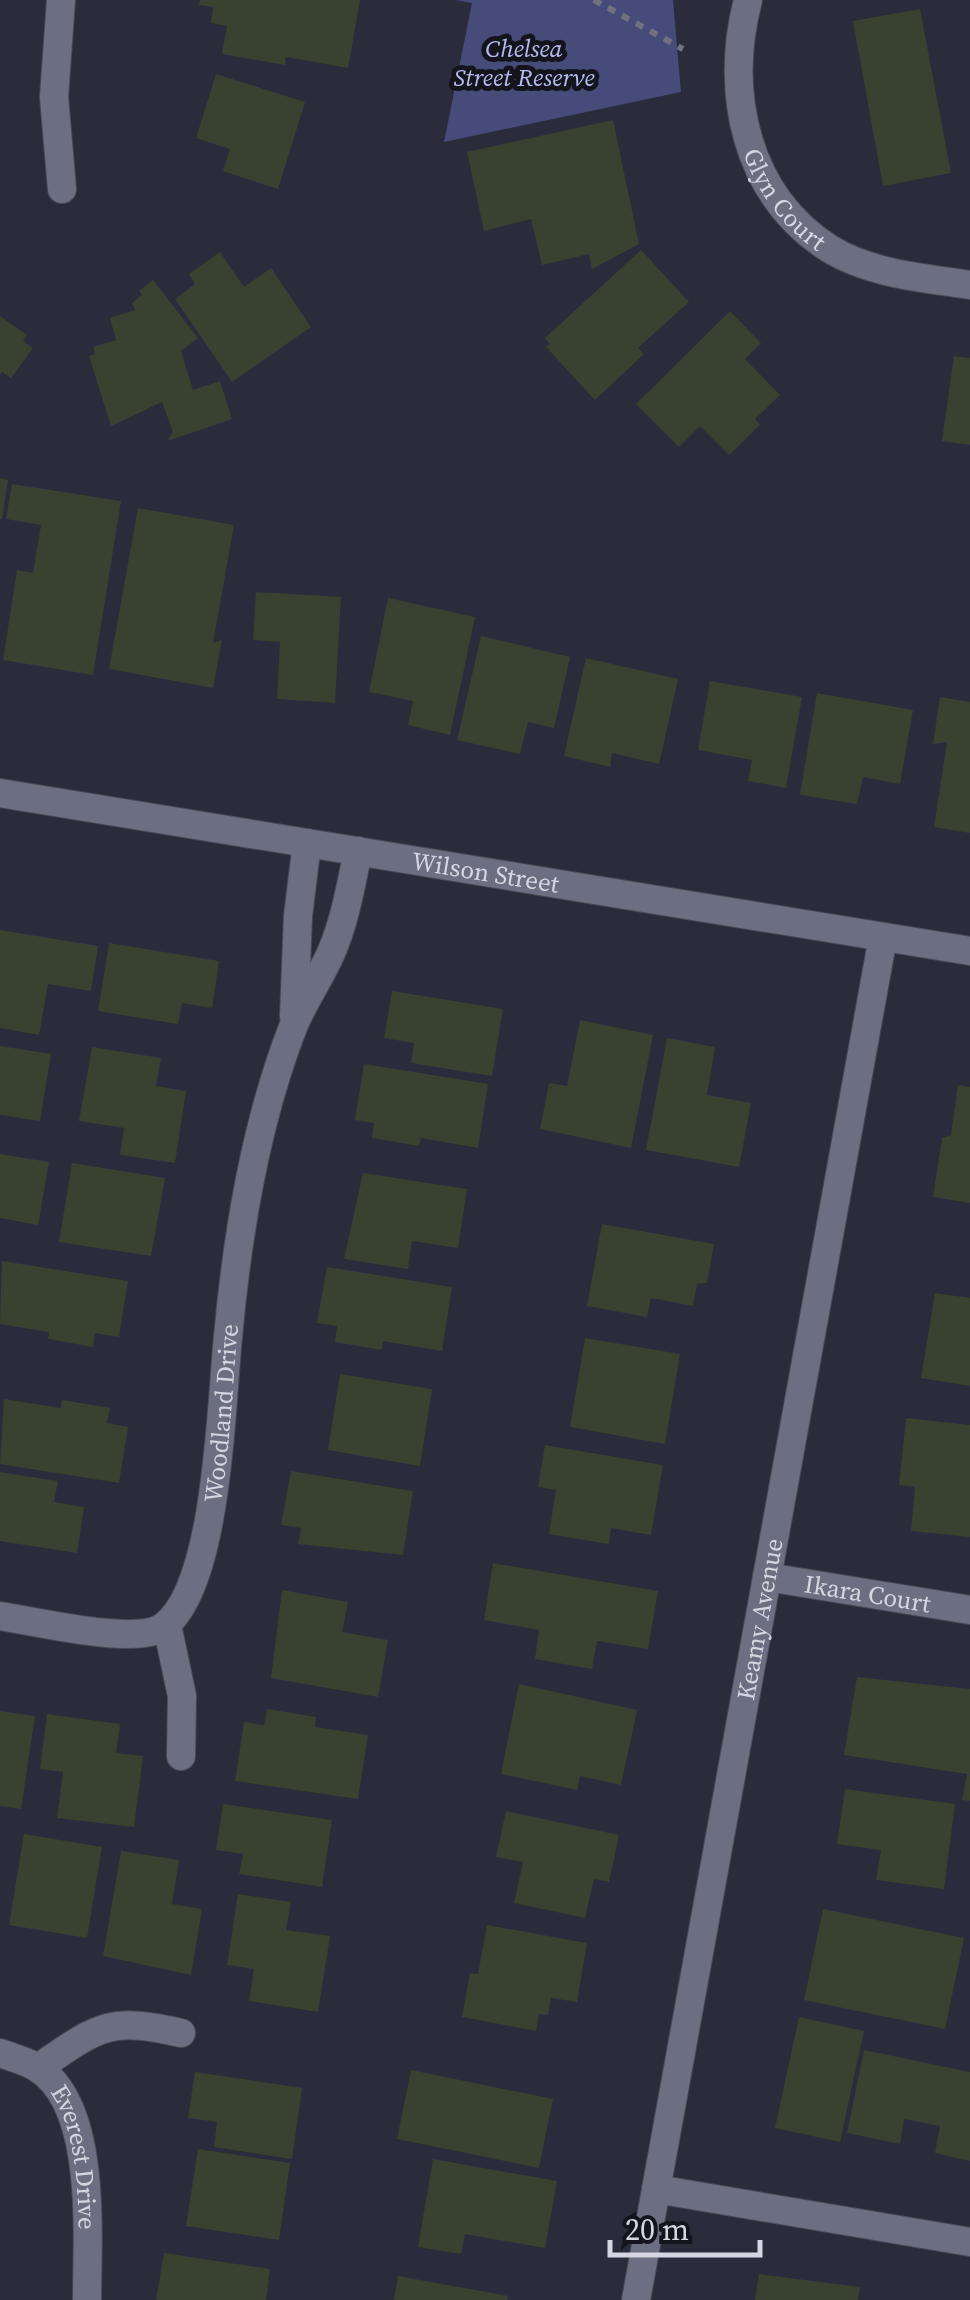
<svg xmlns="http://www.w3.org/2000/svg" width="970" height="2300" font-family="'Source Serif 4',serif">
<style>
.green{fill:#464b79}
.building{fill:#394131}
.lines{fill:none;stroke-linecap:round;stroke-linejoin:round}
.minor-casing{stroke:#494a57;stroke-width:30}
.path{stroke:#717280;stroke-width:6;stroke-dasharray:8 8;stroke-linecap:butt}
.minor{stroke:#6c6f82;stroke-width:28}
.labels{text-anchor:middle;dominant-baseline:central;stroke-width:10;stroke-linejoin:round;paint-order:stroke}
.park-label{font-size:25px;font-style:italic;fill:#b5bcf1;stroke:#14151c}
.street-label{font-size:25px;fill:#d5d6e1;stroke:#14151c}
</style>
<rect width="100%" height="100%" fill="#2a2c3b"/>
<polygon class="green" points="456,0 673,0 681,92 444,142 472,3"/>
<g class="building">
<polygon points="200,0 360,0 348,68 286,57 285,65 222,54 227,26 211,23 213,7 199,5"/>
<polygon points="920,9 951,173 883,186 853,21"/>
<polygon points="216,74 305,102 278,189 223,171 230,149 196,138"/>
<polygon points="613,120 639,244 592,269 589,254 542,265 531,219 484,231 467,152"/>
<polygon points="641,250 689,302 638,348 644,354 595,400 546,347 550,344 545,338"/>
<polygon points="220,252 244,287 271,268 311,327 232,382 175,299 195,284 189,274"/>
<polygon points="153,280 198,338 181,351 193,390 220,381 232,419 167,441 173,432 162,402 111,426 89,356 95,354 93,347 116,340 110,318 135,310 132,303 142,295 139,291"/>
<polygon points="730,311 761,343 745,359 780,395 755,419 760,425 729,455 700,426 679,447 636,404"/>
<polygon points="0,316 27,335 23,341 33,348 11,378 2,372 0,375"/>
<polygon points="954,356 970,358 970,445 942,441"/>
<polygon points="0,478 8,480 2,519 0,519"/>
<polygon points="12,484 121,501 93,675 3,660 17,570 33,573 41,525 6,519"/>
<polygon points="138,508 234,525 213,643 222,640 213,688 109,669"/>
<polygon points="256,592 341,597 335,703 277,699 280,642 253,640"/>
<polygon points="388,598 475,617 450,735 408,725 413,701 369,692"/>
<polygon points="481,636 570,657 554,728 528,722 520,754 457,740"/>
<polygon points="586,658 678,679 659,764 612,753 610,767 564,756"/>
<polygon points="710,681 802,697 786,788 748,781 752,760 698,750"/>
<polygon points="817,693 913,710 900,784 863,777 857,804 800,795"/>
<polygon points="940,697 970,702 970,833 934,827 947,742 933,744"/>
<polygon points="0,930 98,946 91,991 48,984 39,1035 0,1028"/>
<polygon points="109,943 219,961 212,1008 182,1003 178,1024 98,1011"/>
<polygon points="392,991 503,1009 492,1076 411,1063 414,1043 384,1038"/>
<polygon points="580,1020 653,1035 631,1148 540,1129 549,1083 567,1086"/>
<polygon points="667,1038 715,1047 707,1095 751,1103 739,1167 646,1150"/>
<polygon points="0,1046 51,1054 40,1121 0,1115"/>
<polygon points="92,1047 161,1058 156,1086 186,1091 175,1163 120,1155 124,1128 79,1121"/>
<polygon points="364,1064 488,1084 478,1148 421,1138 419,1146 372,1138 374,1123 355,1120"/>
<polygon points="958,1085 970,1087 970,1203 933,1197 942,1138 951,1135"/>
<polygon points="0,1154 49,1162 38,1225 0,1218"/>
<polygon points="72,1163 165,1178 151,1256 59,1242"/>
<polygon points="363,1173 467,1189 458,1248 412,1241 408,1269 344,1259"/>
<polygon points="602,1224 714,1244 707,1283 697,1284 693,1306 651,1298 647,1317 587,1306"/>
<polygon points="2,1261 128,1281 119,1337 95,1333 93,1347 48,1339 49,1332 0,1324"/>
<polygon points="327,1267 452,1287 442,1351 383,1341 382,1350 335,1342 337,1326 317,1323"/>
<polygon points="935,1293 970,1298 970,1386 921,1378"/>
<polygon points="585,1338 680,1354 665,1444 570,1427"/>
<polygon points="340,1374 432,1389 420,1466 328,1450"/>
<polygon points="4,1399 61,1408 62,1400 110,1408 107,1423 128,1427 119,1483 0,1464"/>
<polygon points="906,1418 970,1425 970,1537 911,1531 915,1487 899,1485"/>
<polygon points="545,1445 663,1465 651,1535 611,1528 609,1544 549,1534 556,1490 538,1487"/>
<polygon points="291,1471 413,1491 403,1555 298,1544 301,1528 281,1525"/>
<polygon points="0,1472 58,1481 54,1502 84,1507 77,1553 0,1541"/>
<polygon points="493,1563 658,1591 648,1649 597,1641 592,1669 535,1659 539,1630 484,1620"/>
<polygon points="282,1590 348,1602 342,1632 388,1640 378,1697 271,1678"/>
<polygon points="857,1677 970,1689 970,1801 962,1800 967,1774 844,1755"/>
<polygon points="519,1684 637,1710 621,1785 580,1776 577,1790 501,1774"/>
<polygon points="267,1709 316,1717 315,1727 368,1735 358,1799 235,1781 244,1722 264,1725"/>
<polygon points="0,1711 35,1716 21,1809 0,1806"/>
<polygon points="47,1714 120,1724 116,1753 143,1756 134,1827 57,1818 63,1772 40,1769"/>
<polygon points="845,1789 955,1804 944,1889 876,1880 881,1850 837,1844"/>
<polygon points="223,1804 332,1820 322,1887 239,1874 243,1854 216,1850"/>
<polygon points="506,1811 619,1835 609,1882 594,1879 585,1918 514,1903 523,1862 496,1857"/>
<polygon points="24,1834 102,1847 87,1938 9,1925"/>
<polygon points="121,1851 179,1860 172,1904 202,1909 191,1975 103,1956"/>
<polygon points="238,1894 291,1902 286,1930 330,1936 318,2012 249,2001 254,1969 227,1965"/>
<polygon points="823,1909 964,1938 945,2029 804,2000"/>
<polygon points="487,1925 587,1943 577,2002 551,1998 548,2015 539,2014 536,2031 462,2017 470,1973 478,1974"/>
<polygon points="799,2017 864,2031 840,2142 775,2128"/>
<polygon points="864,2050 970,2072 970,2161 935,2153 940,2126 904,2119 900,2144 847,2133"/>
<polygon points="411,2070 553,2099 539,2168 397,2139"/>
<polygon points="195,2072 302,2088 292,2159 214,2147 217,2122 188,2118"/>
<polygon points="198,2149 290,2163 279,2240 186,2226"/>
<polygon points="433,2159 557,2181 545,2248 465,2234 461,2254 418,2247"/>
<polygon points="164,2253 270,2269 266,2300 156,2300"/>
<polygon points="759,2274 860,2287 858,2300 755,2300"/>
<polygon points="398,2276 508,2296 507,2300 394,2300"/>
</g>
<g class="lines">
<g class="minor-casing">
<g id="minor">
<polyline points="61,0 54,97 62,189"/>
<path id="s1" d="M748 0C724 92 745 195 830 249 871 274 924 278 970 285"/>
<path id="s2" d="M0 793 970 951"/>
<polyline points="294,1016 298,916 307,843"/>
<path id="s3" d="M767 1577 970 1610"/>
<path id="s4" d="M0 1616C35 1621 136 1646 163 1627 218 1588 221 1403 228 1337 237 1237 256 1122 293 1027 303 1002 320 978 331 953 345 921 351 885 358 851"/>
<polyline points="167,1625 182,1696 181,1756"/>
<path id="s5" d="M0 2053C11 2057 26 2061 36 2067 98 2104 87 2236 87 2300"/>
<path d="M38 2068C98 2027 108 2016 181 2033"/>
<polyline points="656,2189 970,2242"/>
<path id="s6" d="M636 2300 883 937"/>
</g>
</g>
<polyline class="path" points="594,0 683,49"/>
<use href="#minor" class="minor"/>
</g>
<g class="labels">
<g class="park-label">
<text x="524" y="48">Chelsea<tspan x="524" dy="29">Street Reserve</tspan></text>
</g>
<g class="street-label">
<text stroke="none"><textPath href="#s1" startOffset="212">Glyn Court</textPath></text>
<text stroke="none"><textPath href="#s2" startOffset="492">Wilson Street</textPath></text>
<text stroke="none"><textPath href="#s4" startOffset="392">Woodland Drive</textPath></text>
<text stroke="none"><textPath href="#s3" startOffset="102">Ikara Court</textPath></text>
<text stroke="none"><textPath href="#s6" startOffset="692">Keamy Avenue</textPath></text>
<text stroke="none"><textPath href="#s5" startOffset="142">Everest Drive</textPath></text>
</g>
</g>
<path d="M610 2240v15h150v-15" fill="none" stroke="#d5d6e1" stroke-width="5"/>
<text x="625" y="2240" font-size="30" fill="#d5d6e1" stroke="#14151c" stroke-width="8" paint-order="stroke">20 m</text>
</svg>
